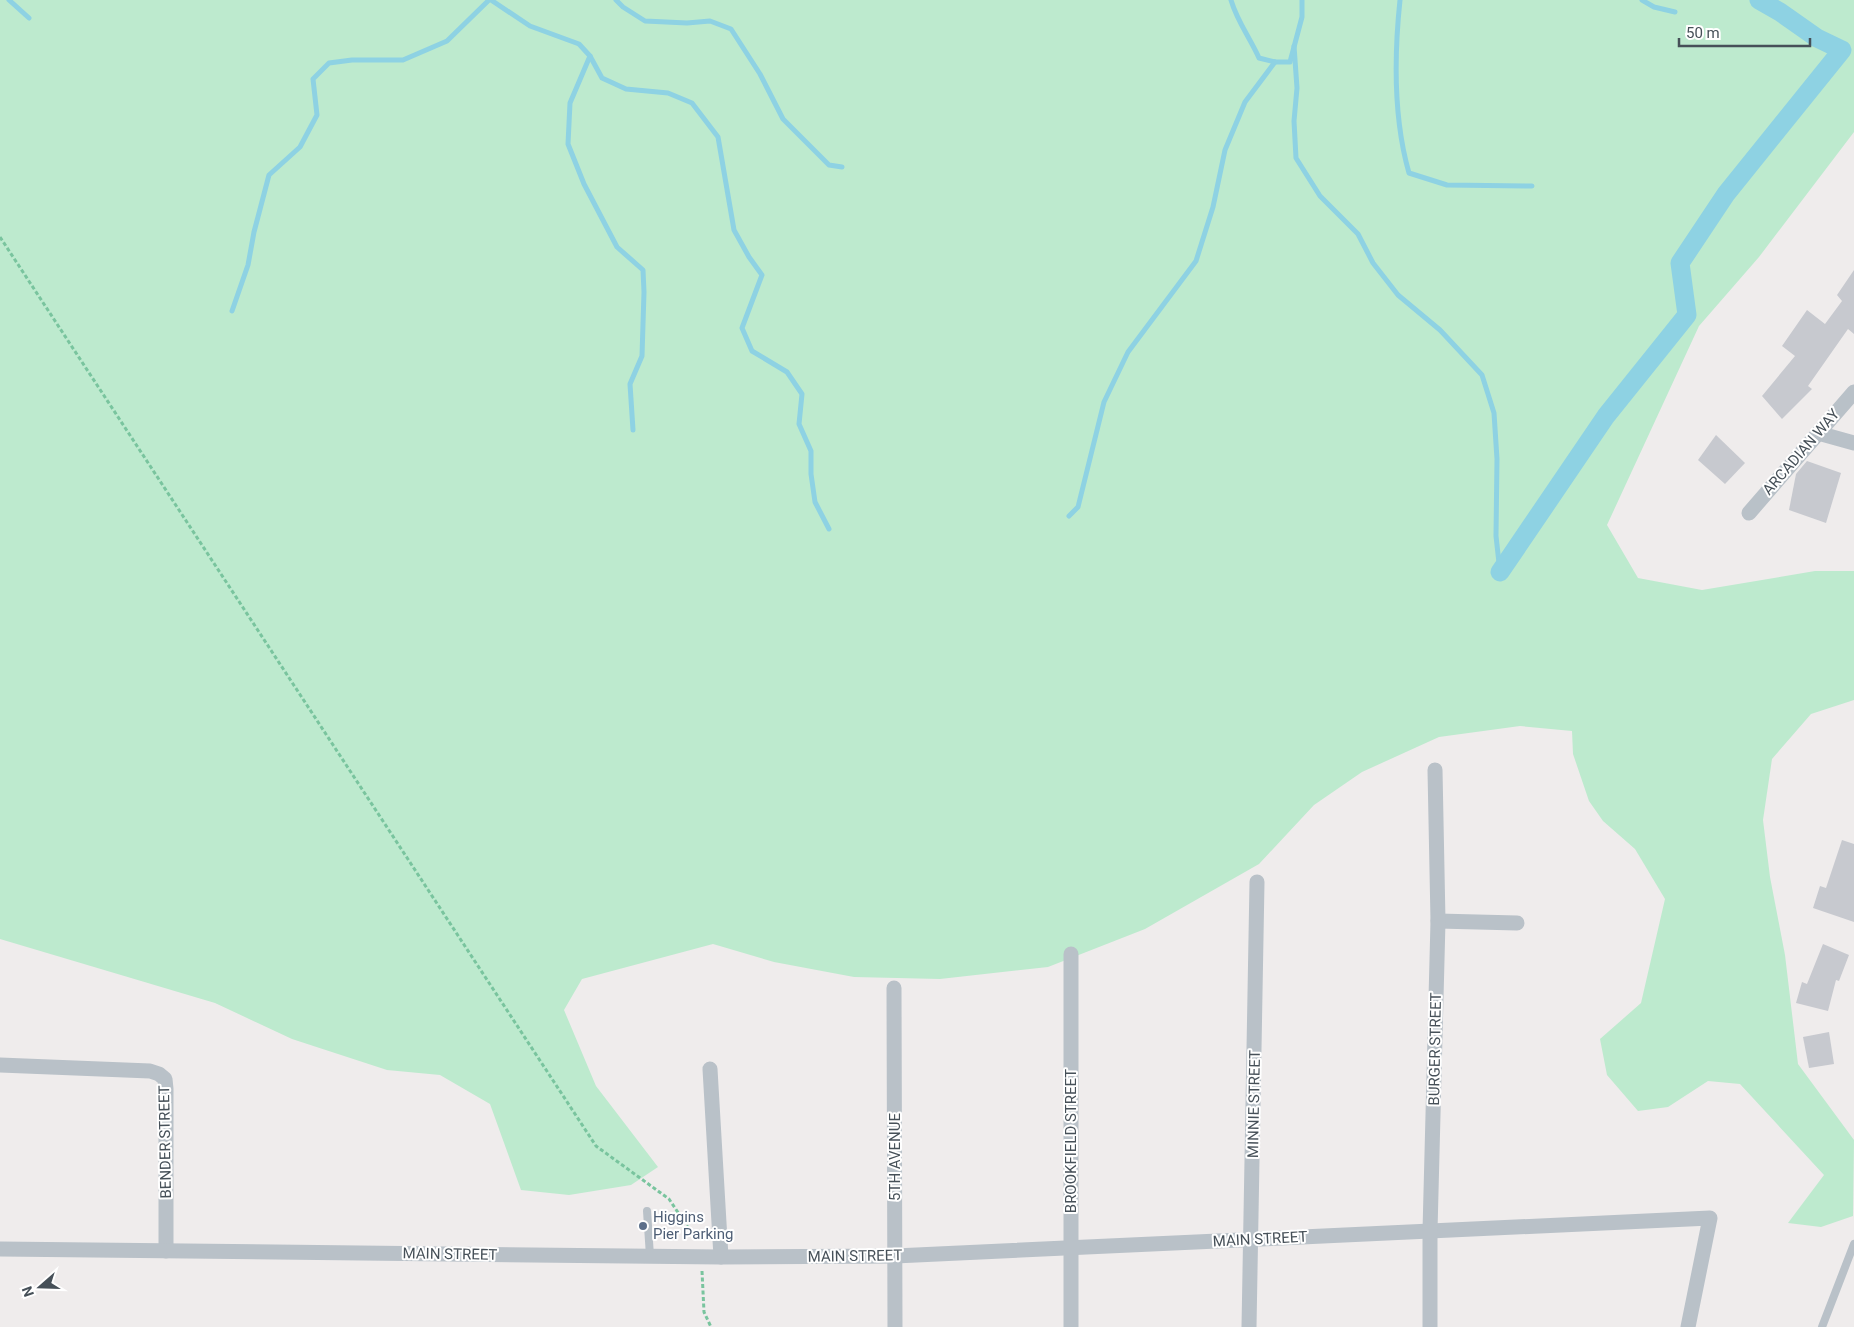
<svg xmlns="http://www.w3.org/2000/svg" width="1854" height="1327" font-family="Roboto,sans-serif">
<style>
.green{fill:#bdeace}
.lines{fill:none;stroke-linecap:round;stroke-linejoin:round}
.stream{stroke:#8ed2e3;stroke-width:5}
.canal{stroke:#8ed2e3;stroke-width:19}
.building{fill:#c7c9cf}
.path{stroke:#79c49e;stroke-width:3;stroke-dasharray:4 2.5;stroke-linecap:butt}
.service{stroke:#b9c1c8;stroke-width:8}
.minor{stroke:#b9c1c8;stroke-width:15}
.service-dot{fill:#5c6f8a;stroke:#fff;stroke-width:2}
.labels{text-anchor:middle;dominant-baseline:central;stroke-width:4;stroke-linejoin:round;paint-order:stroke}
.street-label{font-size:15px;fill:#465058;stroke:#fff}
.service-label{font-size:15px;fill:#4e5e75;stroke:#fff;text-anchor:start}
</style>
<rect width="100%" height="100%" fill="#efecec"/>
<polygon class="green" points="0,0 1854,0 1854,132 1759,257 1699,326 1607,525 1638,578 1702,590 1815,571 1854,571 1854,700 1811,714 1772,759 1763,820 1770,877 1785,955 1798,1064 1854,1140 1853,1216 1821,1227 1788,1223 1824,1175 1740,1084 1708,1081 1668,1107 1638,1111 1607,1075 1600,1039 1641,1003 1665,899 1635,849 1603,821 1589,801 1573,754 1572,731 1520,726 1439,737 1362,772 1314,805 1259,864 1145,929 1048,967 940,979 854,977 774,962 713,944 582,979 564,1010 596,1086 658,1167 631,1185 569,1195 521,1190 490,1104 440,1075 387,1070 292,1039 215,1003 0,939"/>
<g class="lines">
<g class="stream">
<polyline points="9,0 29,18"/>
<polyline points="491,0 530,26 579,44 590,56 602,78 626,89 668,93 692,103 718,137 734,230 749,257 762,275 742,328 752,351 787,372 802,394 799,424 811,451 811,474 815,502 829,529"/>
<polyline points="616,0 623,7 645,21 687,23 710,21 731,29 760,74 783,119 829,165 842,167"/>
<path d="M1231 0C1237 21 1250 38 1259 58L1275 62H1290L1302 17V0"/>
<path d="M1400 0C1394 57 1393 117 1409 173L1447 185 1532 186"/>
<polyline points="1642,0 1654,7 1675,12"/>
<polyline points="1294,46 1297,88 1294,121 1296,158 1320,196 1358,234 1373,263 1398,295 1440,330 1482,375 1494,413 1497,459 1496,536 1500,572"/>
<polyline points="590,56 570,103 568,144 584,184 617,247 643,270 644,292 642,356 630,384 633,430"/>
<polyline points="232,311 248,265 254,232 269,175 300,147 317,115 313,79 329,63 352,60 403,60 447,41 489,0"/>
<polyline points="1069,516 1078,507 1104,402 1128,352 1196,261 1213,207 1225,150 1245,102 1275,62"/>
</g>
<polyline class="canal" points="1500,572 1606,416 1687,315 1680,263 1726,194 1842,50 1817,38 1780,12 1759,0"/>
</g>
<g class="building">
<polygon points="1854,270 1854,334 1848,329 1808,386 1812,389 1782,419 1762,396 1795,356 1782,346 1807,310 1825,324 1842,301 1837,295"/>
<polygon points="1716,435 1745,463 1725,484 1698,460"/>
<polygon points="1807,461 1841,473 1826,523 1789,510 1796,474"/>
<polygon points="1842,840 1854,844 1854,922 1813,908 1820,886 1826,888"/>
<polygon points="1823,944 1849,955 1839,981 1836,980 1828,1011 1796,1003 1802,982 1807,984"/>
<polygon points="1829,1032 1834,1064 1809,1068 1803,1037"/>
</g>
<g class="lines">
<g class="path">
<polyline points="0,237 596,1146 669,1199 697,1241"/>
<polyline points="702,1271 704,1312 711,1327"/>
</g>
<g class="service">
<polyline points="647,1211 650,1256"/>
<polyline points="1822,1327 1854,1244"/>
</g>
<g class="minor">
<polyline points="1818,433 1854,443"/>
<polyline points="1749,513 1854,392"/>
<polyline points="1438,921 1517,923"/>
<polyline points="894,988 895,1327"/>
<polyline points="0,1065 150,1071 159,1074 165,1079 166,1089 166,1251"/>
<polyline points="710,1069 721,1257"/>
<polyline points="0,1249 721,1257 895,1256 1710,1218 1688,1327"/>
<polyline points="1071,1327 1071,954"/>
<polyline points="1249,1327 1257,882"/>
<polyline points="1430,1327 1430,1231 1438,921 1435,770"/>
</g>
</g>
<circle class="service-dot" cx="643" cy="1226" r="5"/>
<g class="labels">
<g class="street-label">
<text transform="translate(1801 452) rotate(-49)">ARCADIAN WAY</text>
<text transform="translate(1435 1049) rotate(-89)">BURGER STREET</text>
<text transform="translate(1254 1104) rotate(-89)">MINNIE STREET</text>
<text transform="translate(1071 1141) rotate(-90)">BROOKFIELD STREET</text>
<text transform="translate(165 1142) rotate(-91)">BENDER STREET</text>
<text transform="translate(895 1157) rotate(-90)">5TH AVENUE</text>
<text transform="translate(1260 1239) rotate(-3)">MAIN STREET</text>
<text transform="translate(450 1254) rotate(1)">MAIN STREET</text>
<text transform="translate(855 1256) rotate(-1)">MAIN STREET</text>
</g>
<g class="service-label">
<text x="653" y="1217">Higgins<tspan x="653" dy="17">Pier Parking</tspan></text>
</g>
</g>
<g transform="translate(40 1287) rotate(250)" stroke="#ffffff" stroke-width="4" paint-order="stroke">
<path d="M0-4L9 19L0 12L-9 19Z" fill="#465058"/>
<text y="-8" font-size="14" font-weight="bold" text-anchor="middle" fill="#465058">N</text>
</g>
<path d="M1679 38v8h131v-8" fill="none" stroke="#465058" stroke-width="2.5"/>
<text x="1686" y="38" font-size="15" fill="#465058" stroke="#ffffff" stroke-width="4" paint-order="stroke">50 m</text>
</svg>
